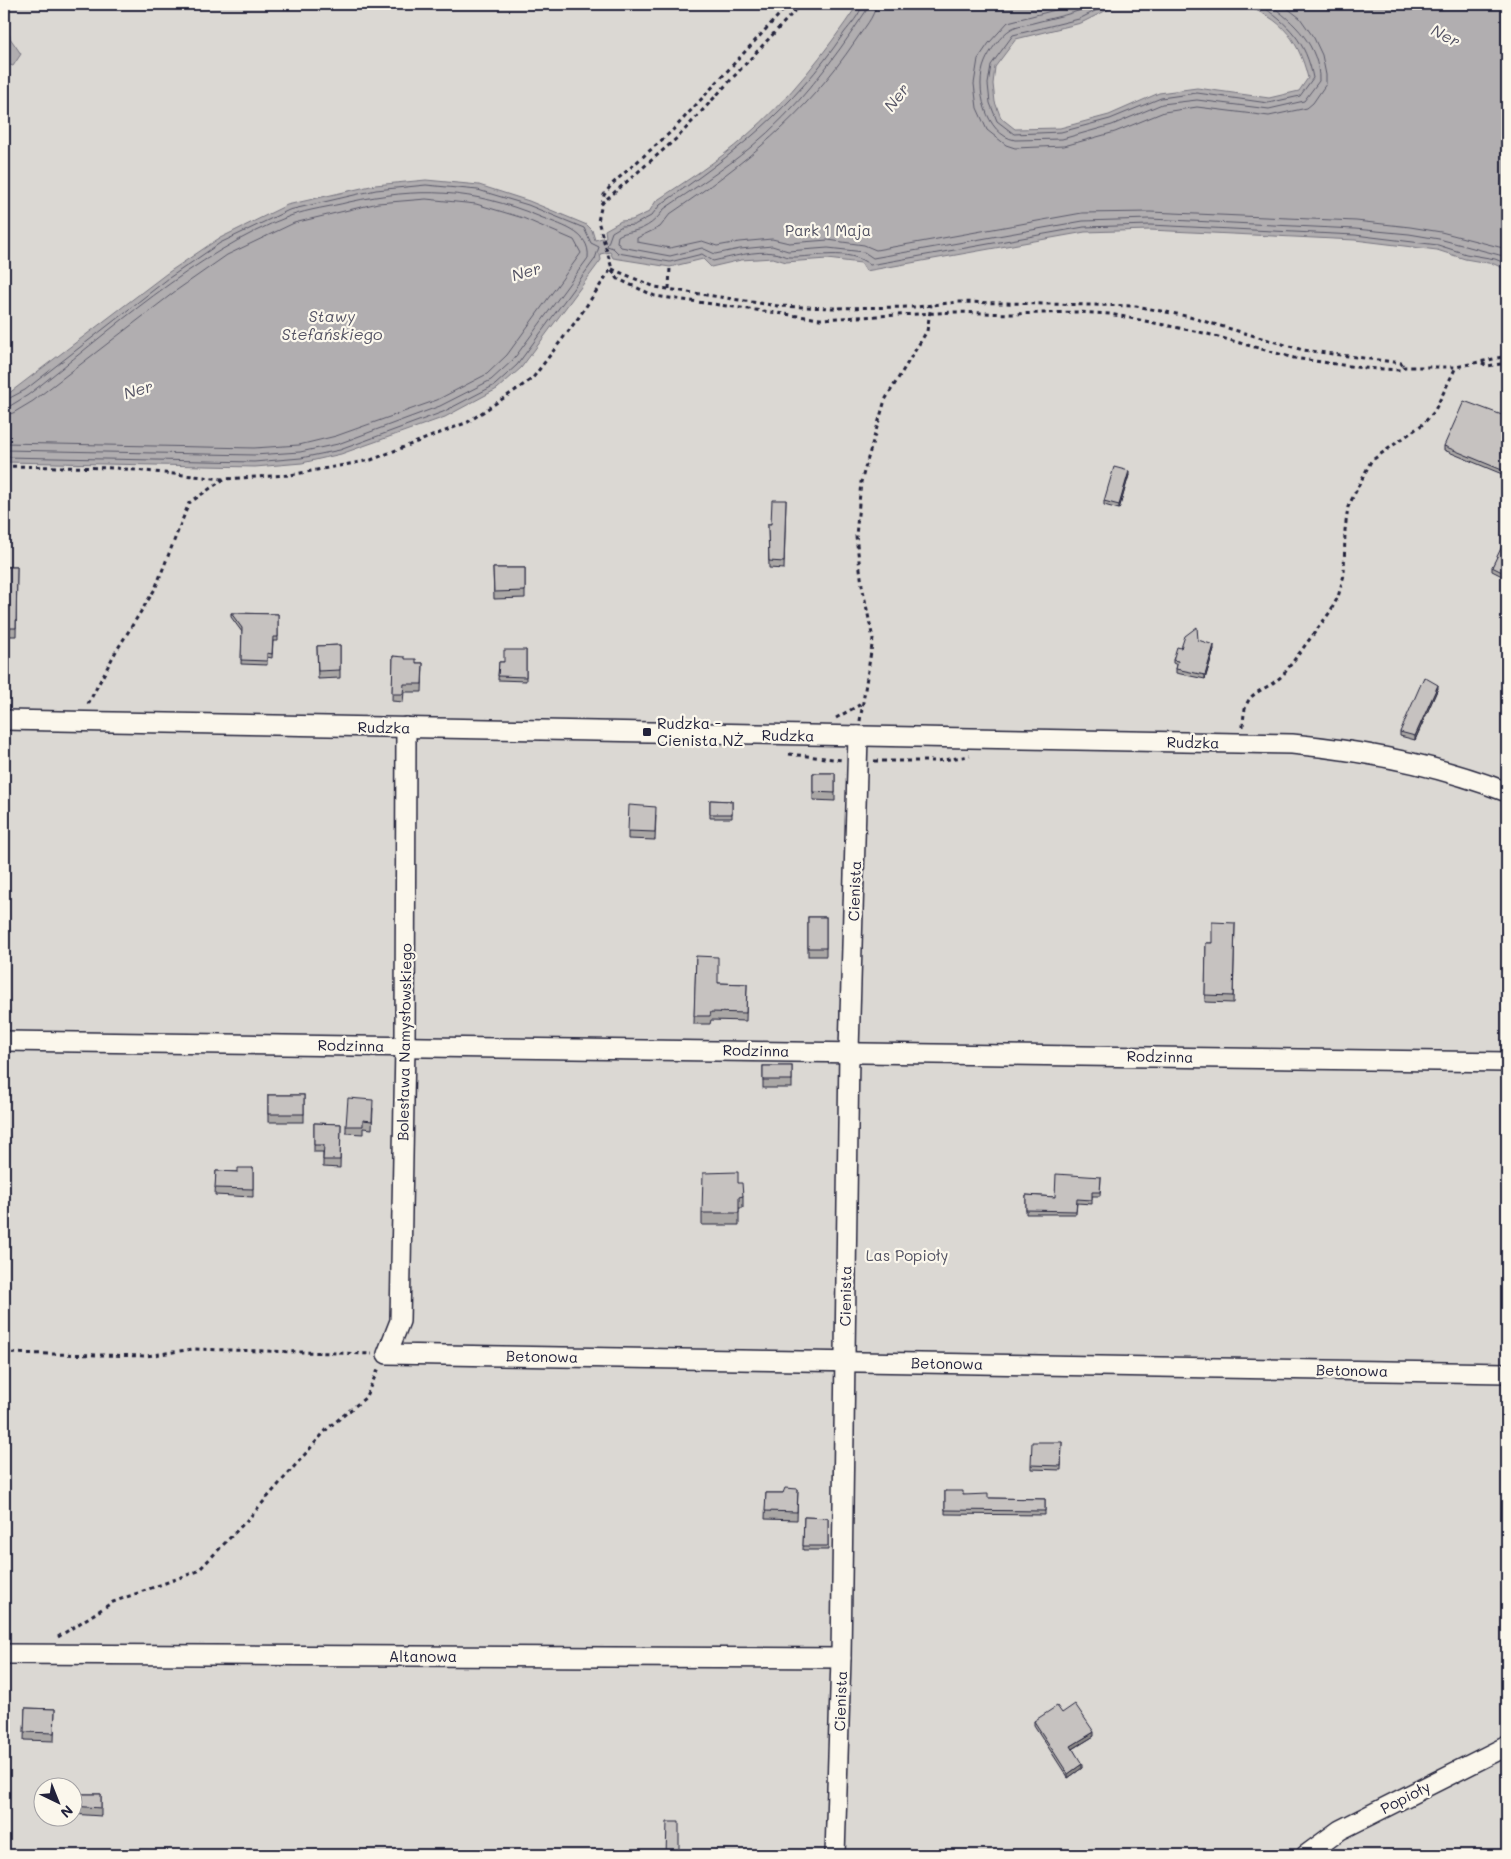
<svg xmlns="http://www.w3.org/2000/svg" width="1511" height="1859" font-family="Mali,sans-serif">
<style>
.green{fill:#dbd8d3;stroke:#7e7d87;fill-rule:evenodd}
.water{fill:#b1aeb0;stroke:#787681}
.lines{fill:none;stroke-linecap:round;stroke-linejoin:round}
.shore{stroke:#5b5a6a;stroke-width:1}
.minor-casing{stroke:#22223b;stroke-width:22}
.path{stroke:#22223b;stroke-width:3;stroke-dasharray:4 4;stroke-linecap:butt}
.minor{stroke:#fbf7ec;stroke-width:19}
.wall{fill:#aaa7a5;stroke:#22223b}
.shaded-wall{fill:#8b8886;stroke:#22223b}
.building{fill:#c6c2c0;stroke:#22223b}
.poi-dot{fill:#22223b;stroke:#fbf7ec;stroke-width:2}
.labels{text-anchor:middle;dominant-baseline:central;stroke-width:4.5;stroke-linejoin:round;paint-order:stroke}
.park-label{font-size:15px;fill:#505061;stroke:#fbf7ec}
.poi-label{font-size:15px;fill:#22223b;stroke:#fbf7ec;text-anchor:start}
.street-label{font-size:15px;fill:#22223b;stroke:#fbf7ec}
.water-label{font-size:16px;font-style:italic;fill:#545364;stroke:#fbf7ec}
</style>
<rect width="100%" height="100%" fill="#fbf7ec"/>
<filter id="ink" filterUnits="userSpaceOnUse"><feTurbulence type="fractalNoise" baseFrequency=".02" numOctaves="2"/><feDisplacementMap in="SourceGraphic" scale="10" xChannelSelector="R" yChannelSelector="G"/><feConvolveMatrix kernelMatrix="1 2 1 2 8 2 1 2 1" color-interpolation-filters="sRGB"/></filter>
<g filter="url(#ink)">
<path class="green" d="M4 4H1507V1855H4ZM42 1786H72V1816H42Z"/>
<g class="water">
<path d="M858 4H1119L1081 23 1016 39 995 67 993 84 995 102 1001 118 1015 129 1060 128 1109 115 1159 93 1197 88 1269 98 1299 91 1308 78C1298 36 1277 13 1235 4H1507V270L1494 264 1465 259 1437 250 1355 240 1150 230 1085 232 866 271 861 263 827 259 786 262 773 258 741 260 711 267 703 259 670 267 613 258 610 252 600 254 601 260 521 368 497 389 445 417 341 454 302 463 255 467 4 462V397L166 274 218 239 287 205 375 185 426 180 479 185 529 201 587 225 592 230 595 240 606 237 605 230 621 221 632 220 649 212 656 201C686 181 718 161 745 137 790 98 825 53 858 4Z"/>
<polygon points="4,18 8,21 10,38 21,54 13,66 4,63"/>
</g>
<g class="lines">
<g class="shore">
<path d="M862 4C861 14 850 25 844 33 793 109 734 154 660 205L651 216 634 225 622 226 612 232 607 246 613 248 618 253 670 262 702 254 713 261C732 257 755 250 774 253 779 253 784 257 789 257 815 258 848 247 870 265L1084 227 1150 225 1355 235 1438 245 1466 254 1495 259 1507 264"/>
<path d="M868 4 866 11C833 61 797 109 751 147 723 170 693 189 664 209 657 220 647 228 634 231 628 233 624 232 618 236L617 242 621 247 670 256 702 248 715 254 740 249 772 246 788 251 828 248 864 252 873 258 1083 221 1150 219 1355 229 1409 234 1439 239 1507 257"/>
<path d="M876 4C875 17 863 29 856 40 804 117 745 163 670 214L660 227 637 238V242L670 248 702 241 717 246 739 242 772 239 789 243 828 240 864 245 876 250 1082 213 1150 212 1356 221 1410 227 1441 232 1507 249"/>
<polyline points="1079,4 1008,22 989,43 978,59 974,84 977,108 987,130 1006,145 1015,148 1064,146 1115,132 1164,112 1197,107 1269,116 1307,108 1313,103 1326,84 1326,75 1322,55 1314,38 1300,18 1282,4"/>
<path d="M1095 4C1075 14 1055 17 1033 23 1026 25 1017 25 1011 29 1001 35 989 52 985 62 974 87 986 135 1015 140L1062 139 1112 125 1162 104 1197 100 1269 109 1304 101 1319 81C1320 46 1294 22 1269 4"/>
<path d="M1109 4 1079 19 1013 35 991 65 988 84 990 103 997 121 1014 134 1061 132 1110 119 1161 98 1197 93 1268 103 1300 96 1313 78C1306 41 1289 25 1259 4"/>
<polyline points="4,401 25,390 169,278 220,243 289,210 376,190 426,185 478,190 528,205 584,228 591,243 599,247 595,259 517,365 495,385 443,412 340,450 301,458 254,462 4,457"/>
<path d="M4 407 10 406 28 395C108 333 195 252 290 216 309 209 330 207 349 202 418 187 473 189 538 216 559 225 591 231 588 258L513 360 491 380 440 406 338 444 300 452 254 455 4 450"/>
<polyline points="4,415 13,413 33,401 177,290 227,255 294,223 378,203 426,199 476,204 523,218 574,240 581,253 507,355 487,374 437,400 336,436 299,445 254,448 4,443"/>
</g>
<g class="minor-casing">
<g id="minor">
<path d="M4 720 1292 744C1366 751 1438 765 1507 792"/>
<polyline points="406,727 405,1046 400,1321 387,1354 1507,1373"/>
<polyline points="4,1041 1507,1062"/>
<polyline points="4,1654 841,1658"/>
<polyline points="835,1855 841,1658 849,1051 858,736"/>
<polyline points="1306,1855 1340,1830 1507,1746"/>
</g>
</g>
<g class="path">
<polyline points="789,4 672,131 612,184 604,195 598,221 613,272 618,279 655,296 820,319 956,312 1010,314 1076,312 1110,314 1204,333 1294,358 1363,368 1401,370 1404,367 1456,367 1507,356"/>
<polyline points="601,204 677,138 801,4"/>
<polyline points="612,269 655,287 778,306 831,308 916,307 958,302 1136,306 1186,316 1303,350 1401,363 1404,367"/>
<polyline points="669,289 670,267"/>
<polyline points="1482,363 1487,366 1507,363"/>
<polyline points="4,466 115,468 223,479"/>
<polyline points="88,704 115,653 155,589 189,503 224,479 290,475 371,460 468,422 532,379 579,317 611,269"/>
<polyline points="836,718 863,703"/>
<polyline points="860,721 873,639 862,585 856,536 861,482 885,400 927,331 931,305"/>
<path d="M1243 727C1244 687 1259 697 1283 675L1330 612 1338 597 1344 575 1345 530 1348 507 1371 461 1423 424 1434 412 1456 367"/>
<polyline points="789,754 842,760"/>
<polyline points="874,761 936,761 970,756"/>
<polyline points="4,1353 147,1356 193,1349 372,1354"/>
<polyline points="58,1637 113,1602 198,1571 250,1517 328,1428 365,1398 379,1368"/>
</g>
<use href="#minor" class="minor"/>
</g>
<g class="wall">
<polygon points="1507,418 1507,475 1502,474 1444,450 1444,446"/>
<polygon points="1129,475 1119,509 1104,505 1104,501"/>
<polygon points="786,500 784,569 769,568 768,524 771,524"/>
<polygon points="1507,539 1507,576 1506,578 1492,571 1492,567"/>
<polygon points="4,567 17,567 16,636 4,636"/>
<polygon points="493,568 525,568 525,598 494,599"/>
<polygon points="231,613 278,614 278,641 273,641 272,658 267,657 267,665 241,664 242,632 231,617"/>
<polygon points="1198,640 1214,649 1205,679 1176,673 1176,669 1177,665 1173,663 1173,660 1181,648"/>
<polygon points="340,645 340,678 318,679 317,646"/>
<polygon points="526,650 526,681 498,680 499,662 504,662"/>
<polygon points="393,656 405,659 416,663 423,663 422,692 404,692 403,702 392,701"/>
<polygon points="1438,688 1415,740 1400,736 1400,732"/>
<polygon points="813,773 835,773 835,801 813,800"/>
<polygon points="710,800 732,801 732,818 710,818"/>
<polygon points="656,815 655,840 628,839 628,831"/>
<rect x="808" y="917" width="18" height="39"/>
<polygon points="1235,923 1233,1003 1205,1002 1206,943 1212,943"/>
<polygon points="696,956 718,983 747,984 746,1021 711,1020 710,1024 694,1024"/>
<rect x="763" y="1066" width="29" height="22"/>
<rect x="268" y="1095" width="36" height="27"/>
<polygon points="373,1108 372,1129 363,1128 363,1134 346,1133 346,1126"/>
<polygon points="314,1123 341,1124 340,1168 323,1167 323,1152 314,1152"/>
<polygon points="253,1168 253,1197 215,1195 216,1171 238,1172"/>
<polygon points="1101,1177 1100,1196 1092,1196 1092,1204 1077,1203 1076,1214 1026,1214 1026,1195 1055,1197"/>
<polygon points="738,1183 743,1196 743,1208 739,1208 739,1225 702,1225 702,1213"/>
<polygon points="1062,1442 1061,1470 1031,1469 1031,1465"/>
<polygon points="798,1489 797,1520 765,1519 766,1493 783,1493"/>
<polygon points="945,1491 963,1495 988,1498 1045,1499 1045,1515 945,1514"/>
<polygon points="804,1517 828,1518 828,1550 803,1550"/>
<polygon points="25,1708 55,1709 54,1741 24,1740"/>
<polygon points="1062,1713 1094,1736 1073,1749 1082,1768 1068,1778 1034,1725 1034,1721"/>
<polygon points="72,1794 101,1794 101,1816 72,1814"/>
</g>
<g class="shaded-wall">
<polygon points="1129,471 1129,475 1119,509 1119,505"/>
<polygon points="1214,645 1214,649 1205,679 1205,675"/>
<polygon points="1438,685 1438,688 1415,740 1415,736"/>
<polygon points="1094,1732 1094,1736 1071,1750 1071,1746"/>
<polygon points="1082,1764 1082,1768 1068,1778 1068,1774"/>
</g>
<g class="building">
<polygon points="1464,401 1502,415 1507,418 1507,471 1502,470 1444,446"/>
<polygon points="1114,467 1129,471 1119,505 1104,501"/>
<polygon points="772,500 786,500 784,562 769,561 768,524 771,524"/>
<polygon points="1506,538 1507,539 1507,572 1506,574 1492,567"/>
<polygon points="4,567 17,567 16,628 4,628"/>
<polygon points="493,568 525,568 525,591 494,592"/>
<polygon points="231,613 278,614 278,637 273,637 272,654 267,653 267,661 241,660 242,628"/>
<polygon points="1197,627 1198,640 1214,645 1205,675 1176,669 1178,661 1173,660 1177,647 1181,648 1185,636"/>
<polygon points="340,645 340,670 318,671 317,646"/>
<polygon points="504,650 526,650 526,677 498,676 499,662 504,662"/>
<polygon points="393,656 405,657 405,659 416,659 416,663 423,663 422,684 404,684 403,694 392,694"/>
<polygon points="1424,677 1438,685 1415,736 1400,732"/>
<polygon points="813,773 835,773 835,793 813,792"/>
<polygon points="710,800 732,801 732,814 710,814"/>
<polygon points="629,805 656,807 655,832 628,831"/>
<rect x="808" y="917" width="18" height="31"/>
<polygon points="1212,922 1235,923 1233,996 1205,995 1206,943 1212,943"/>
<polygon points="696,956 718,957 718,983 747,984 746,1013 711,1012 710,1016 694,1016"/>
<rect x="763" y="1066" width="29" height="14"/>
<rect x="268" y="1095" width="36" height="19"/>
<polygon points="348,1098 373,1100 372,1121 363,1120 363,1126 346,1126"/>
<polygon points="314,1123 341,1124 340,1160 323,1160 324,1145 314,1145"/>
<polygon points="238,1168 253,1168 253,1189 215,1188 216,1171 238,1172"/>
<polygon points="738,1172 738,1183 742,1183 743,1196 739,1197 739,1213 702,1213 703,1173"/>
<polygon points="1056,1174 1101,1177 1100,1192 1092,1192 1092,1200 1077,1199 1076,1211 1026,1210 1026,1195 1055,1197"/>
<polygon points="1032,1442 1062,1442 1061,1466 1031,1465"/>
<polygon points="785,1488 798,1489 797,1512 765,1511 766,1493 783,1493"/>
<polygon points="945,1491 963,1491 963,1495 988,1494 988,1498 1045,1499 1045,1511 945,1510"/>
<polygon points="804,1517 828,1518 828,1546 803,1546"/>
<polygon points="1075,1704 1094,1732 1071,1746 1082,1764 1068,1774 1034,1721 1057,1706 1062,1713"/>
<polygon points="25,1708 55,1709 54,1733 24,1732"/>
<polygon points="72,1794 101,1794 101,1808 72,1806"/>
<polygon points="667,1822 679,1822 679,1855 666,1855"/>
</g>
</g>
<rect class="poi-dot" x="642" y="727" width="10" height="10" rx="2.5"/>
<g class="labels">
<g class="park-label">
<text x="828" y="230">Park 1 Maja</text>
<text x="907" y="1255">Las Popioły</text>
</g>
<g class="poi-label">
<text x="657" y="723">Rudzka -<tspan x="657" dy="17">Cienista NŻ</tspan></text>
</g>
<g class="street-label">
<text transform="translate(384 727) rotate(1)">Rudzka</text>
<text transform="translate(788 735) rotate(1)">Rudzka</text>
<text transform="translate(1193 742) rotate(1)">Rudzka</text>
<text transform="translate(854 891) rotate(-88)">Cienista</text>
<text transform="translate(404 1042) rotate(-89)">Bolesława Namysłowskiego</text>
<text transform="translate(351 1045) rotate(1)">Rodzinna</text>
<text transform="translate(756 1050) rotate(1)">Rodzinna</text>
<text transform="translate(1160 1056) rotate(1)">Rodzinna</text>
<text transform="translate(845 1296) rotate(-89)">Cienista</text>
<text transform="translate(542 1356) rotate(1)">Betonowa</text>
<text transform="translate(947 1363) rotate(1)">Betonowa</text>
<text transform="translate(1352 1370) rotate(1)">Betonowa</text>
<text x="423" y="1656">Altanowa</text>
<text transform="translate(840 1701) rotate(-88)">Cienista</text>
<text transform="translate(1405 1797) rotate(-27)">Popioły</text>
</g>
<g class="water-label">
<text transform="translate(1446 35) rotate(27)">Ner</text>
<text transform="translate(896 97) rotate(-52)">Ner</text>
<text transform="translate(526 271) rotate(-17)">Ner</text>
<text x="332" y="315">Stawy<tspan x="332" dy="18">Stefańskiego</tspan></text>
<text transform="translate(138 389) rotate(-17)">Ner</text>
</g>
</g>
<rect width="1511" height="1859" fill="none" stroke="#fbf7ec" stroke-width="20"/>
<rect x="10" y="10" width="1491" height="1839" fill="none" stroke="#22223b" stroke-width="2" filter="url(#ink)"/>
<g transform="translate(58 1802) rotate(137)"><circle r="24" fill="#fbf7ec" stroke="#a4a2a5"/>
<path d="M0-4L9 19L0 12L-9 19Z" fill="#22223b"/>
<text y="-8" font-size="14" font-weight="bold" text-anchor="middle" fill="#22223b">N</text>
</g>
</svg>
